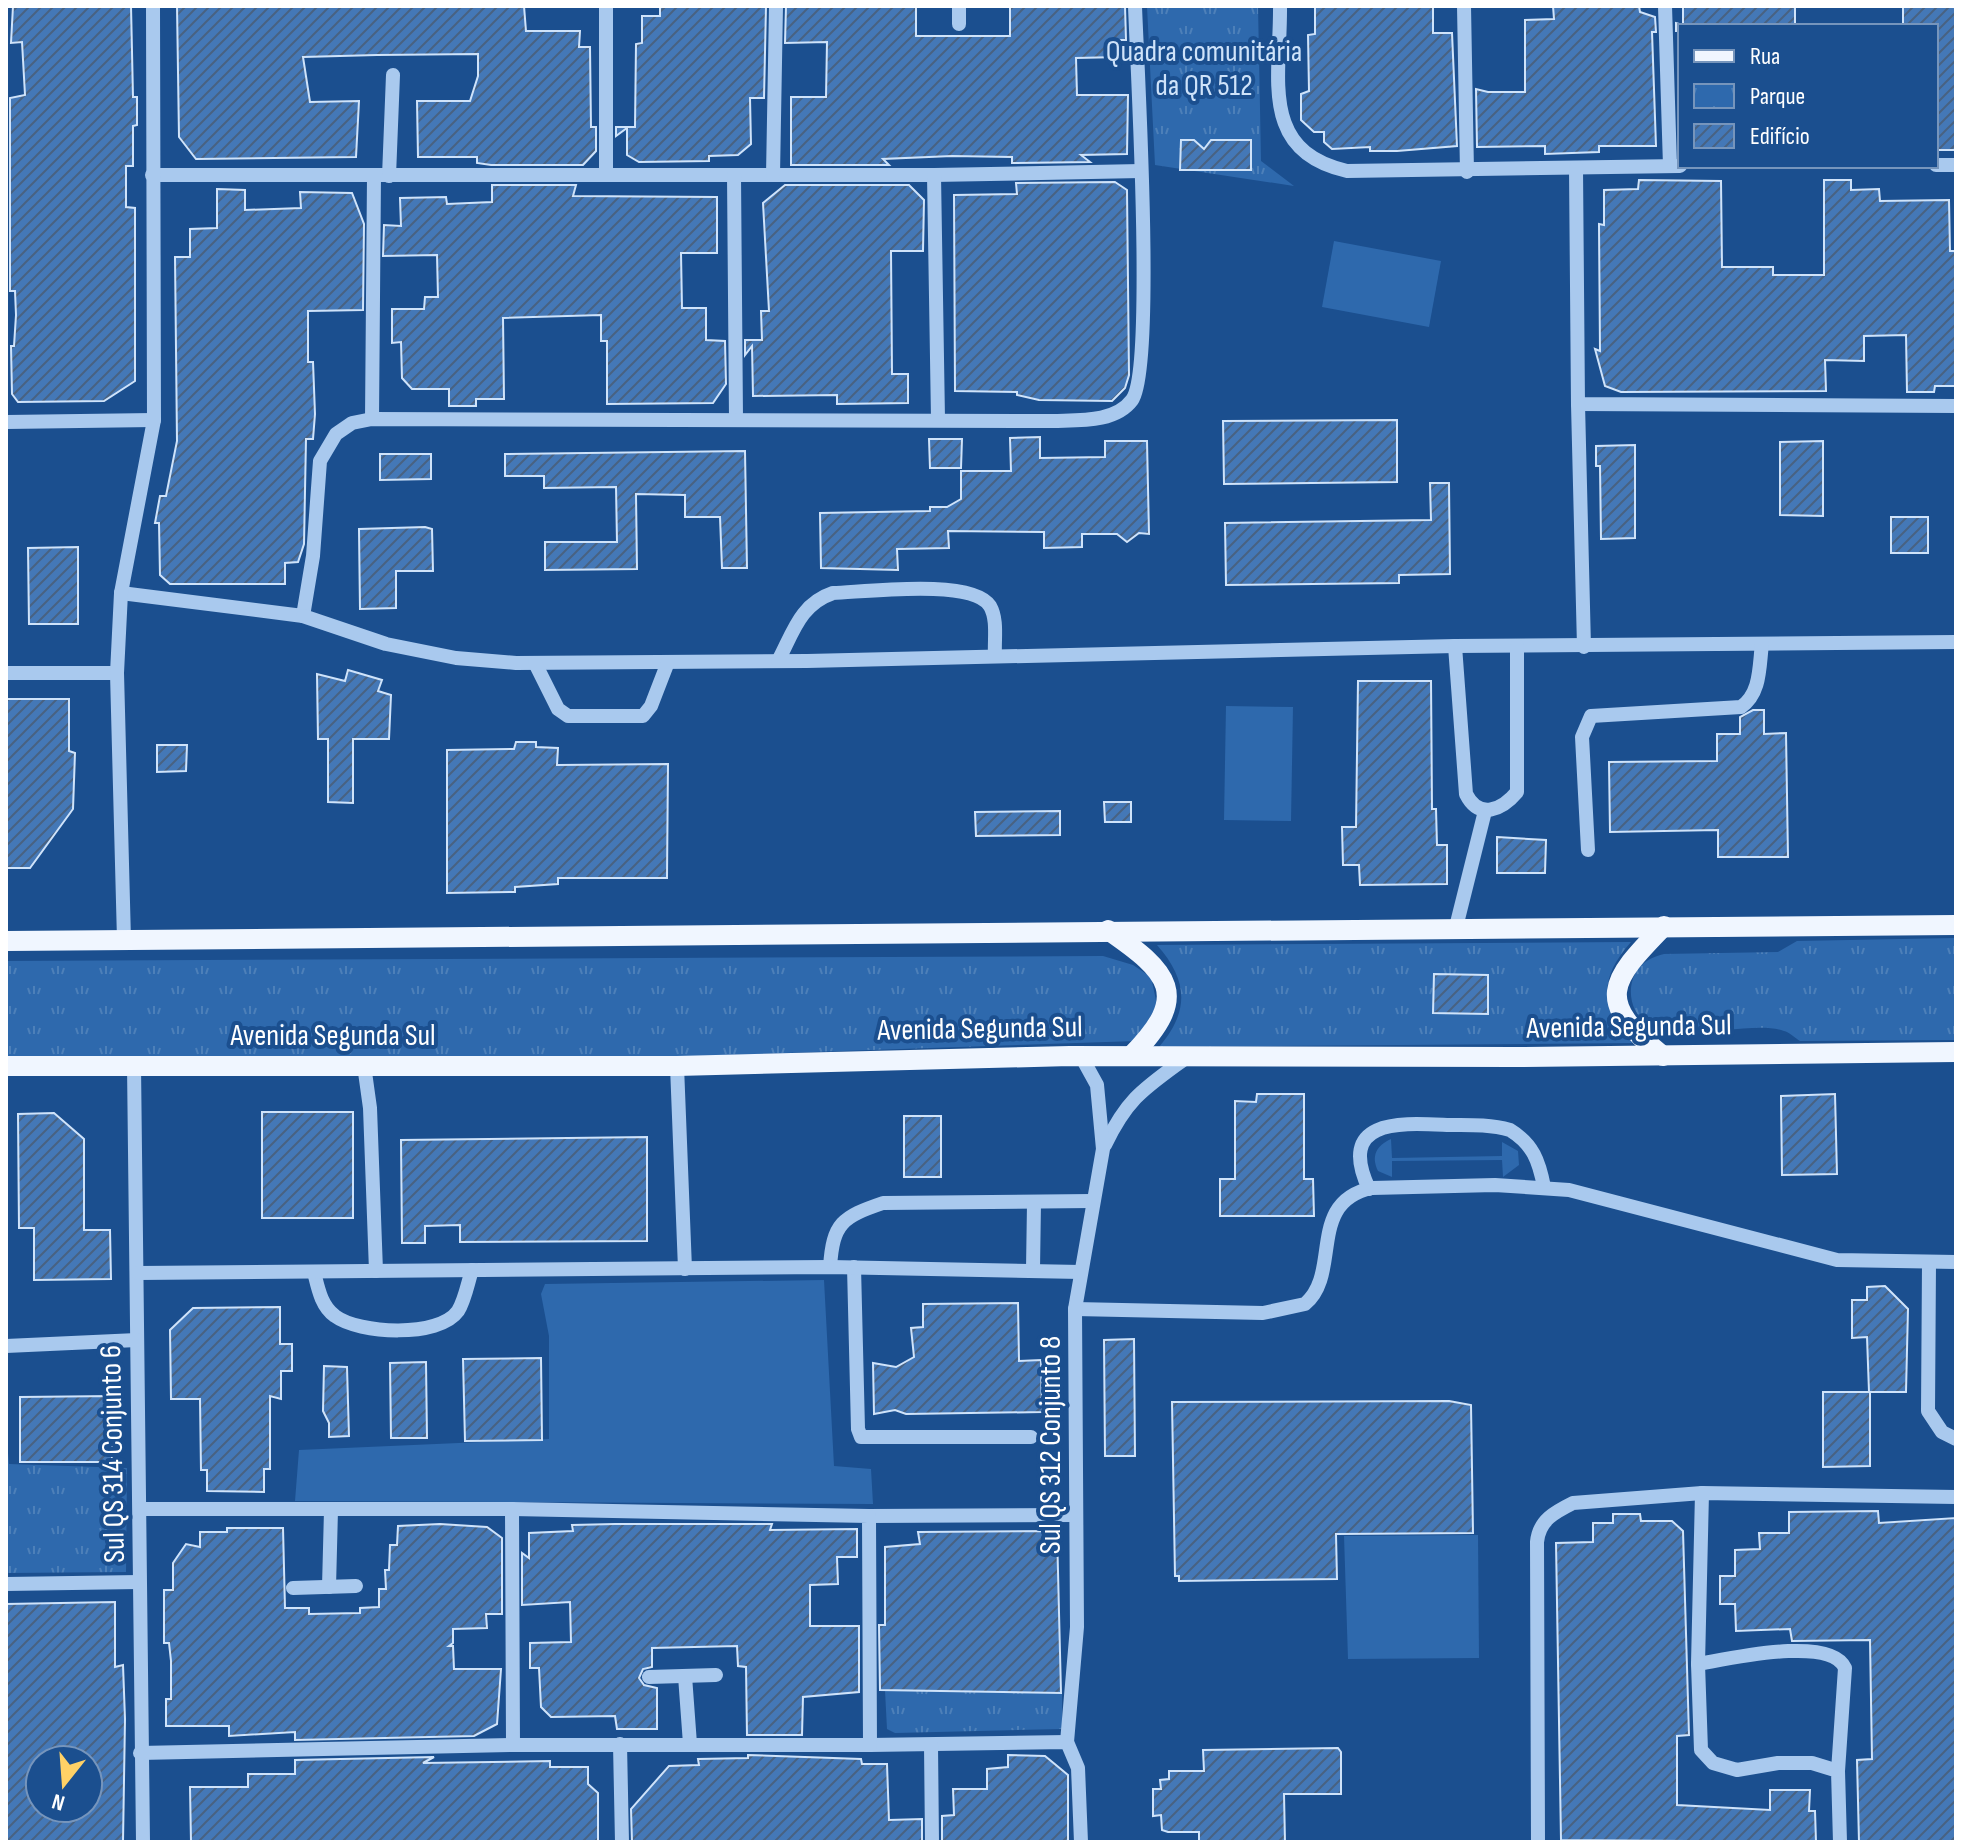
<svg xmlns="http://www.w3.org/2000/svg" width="1962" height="1848" viewBox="0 0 1962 1848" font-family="'Sofia Sans Condensed',sans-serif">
<defs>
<pattern id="park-tufts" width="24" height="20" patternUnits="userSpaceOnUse" patternTransform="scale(2)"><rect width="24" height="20" fill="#2e69ad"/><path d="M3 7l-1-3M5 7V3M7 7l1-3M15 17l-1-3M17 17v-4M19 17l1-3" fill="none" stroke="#4d80b9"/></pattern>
<pattern id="building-hatch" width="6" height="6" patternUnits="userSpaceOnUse" patternTransform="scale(2)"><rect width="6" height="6" fill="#4478b7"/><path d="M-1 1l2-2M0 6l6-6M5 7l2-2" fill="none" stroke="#486282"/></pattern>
</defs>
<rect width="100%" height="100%" fill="#1b4f8f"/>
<g fill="#2e69ad">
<polygon points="1334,241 1441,261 1429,327 1322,307"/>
<polygon points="1226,706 1293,707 1291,821 1224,820"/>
<path d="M 1391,1139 L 1392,1158 L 1502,1156 L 1502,1142 L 1518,1151 L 1519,1165 L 1503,1177 L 1502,1160 L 1392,1161 L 1392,1177 L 1378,1171 C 1371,1156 1376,1146 1391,1139 Z"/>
<polygon points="824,1280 834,1466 871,1469 873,1504 295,1501 299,1450 549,1439 549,1336 541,1294 545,1284"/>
<polygon points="1478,1535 1479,1658 1348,1659 1344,1536"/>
</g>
<g fill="url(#park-tufts)">
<polygon points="1147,6 1258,6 1261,161 1294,186 1155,165"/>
<path d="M 1956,938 L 1956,1040 L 1800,1041 C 1795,1038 1789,1032 1784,1031 C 1746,1017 1659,1055 1635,1010 C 1630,1000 1629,985 1635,974 C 1641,962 1652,957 1664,954 L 1778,952 L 1797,941 Z"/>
<path d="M 1631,942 C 1597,981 1602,1004 1632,1043 L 1159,1047 C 1190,1011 1188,980 1157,945 Z"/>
<polygon points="1103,956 1133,965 1151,977 1157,1005 1136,1041 667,1057 6,1059 6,961"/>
<polygon points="6,1431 9,1464 127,1468 126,1572 6,1573"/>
<polygon points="885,1690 1062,1693 1062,1729 895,1733 887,1729"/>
</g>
<g fill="url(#building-hatch)" stroke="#cfe3fa" stroke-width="2" fill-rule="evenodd">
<polygon points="13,6 131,6 133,97 137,97 137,125 133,126 133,166 126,166 126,207 135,208 135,381 104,401 18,402 12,394 11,346 14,346 16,315 15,291 10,291 10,98 25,95 22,42 11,43"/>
<polygon points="177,6 524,6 526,31 580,31 579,47 590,47 591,127 596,127 596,151 583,165 491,165 477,163 477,157 418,157 417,101 470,101 478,76 478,54 377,55 303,57 310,102 359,101 356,157 196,159 179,137"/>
<polygon points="660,6 766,6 764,98 750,98 751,144 738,155 709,156 709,161 639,162 627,155 627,128 616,136 616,127 635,127 636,44 642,43 642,16 660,16"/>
<polygon points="786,6 916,6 916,36 1010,36 1010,6 1125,6 1126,40 1120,40 1120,57 1076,58 1077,95 1128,95 1127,154 1081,155 1090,162 1012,163 1012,157 952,156 883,159 889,165 791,165 791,97 826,97 827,42 785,43"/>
<polygon points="1315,6 1433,6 1433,33 1452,33 1457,146 1397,151 1370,151 1370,147 1332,149 1324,142 1324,132 1314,132 1301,120 1301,94 1309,91 1308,35 1315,34"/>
<polygon points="1553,6 1639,6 1640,12 1655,17 1656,32 1652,32 1656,146 1599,146 1599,152 1545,154 1545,146 1477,147 1476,89 1488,92 1525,92 1525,20 1554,19"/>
<polygon points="1683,6 1795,6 1795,26 1680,26 1680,31 1676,31 1676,23 1683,25"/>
<polygon points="1903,6 1954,6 1956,11 1956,150 1936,150 1936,26 1903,26"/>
<polygon points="1181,140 1194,140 1204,149 1211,140 1251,140 1251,170 1180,170"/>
<polygon points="1639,180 1721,181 1722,267 1773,267 1773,275 1824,275 1824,180 1851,180 1851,190 1879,189 1880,201 1949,200 1950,251 1956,251 1956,386 1935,386 1934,392 1907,392 1906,335 1864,336 1864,361 1825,360 1826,391 1621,392 1605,386 1595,349 1600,351 1599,224 1604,225 1604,190 1638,189"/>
<polygon points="1115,182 1127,190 1129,375 1125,388 1112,401 1039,400 1017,395 1017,392 955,391 954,195 1017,194 1016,183"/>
<polygon points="492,185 576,185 573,196 717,197 717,253 681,253 682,308 706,308 706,340 725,341 726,384 713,403 607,404 607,341 601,341 601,315 503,318 504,399 476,399 476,406 449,406 449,389 412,389 402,378 401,342 392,343 392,309 424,309 425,297 438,297 437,255 383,256 384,225 401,226 400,198 446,197 447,204 492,202"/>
<polygon points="785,185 909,185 924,200 923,251 891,251 892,374 908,374 908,403 837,404 837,395 753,396 752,346 745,355 745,340 762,340 761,311 769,311 763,203"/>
<polygon points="217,189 245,190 245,210 301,208 300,192 352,193 364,224 363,310 308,311 308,362 313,362 315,414 313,439 306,439 304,544 298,562 285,563 285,584 170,584 160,575 159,523 155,523 160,496 166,496 177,441 175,257 190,257 190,229 217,228"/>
<polygon points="1397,420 1397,482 1224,484 1223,421"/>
<polygon points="1040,437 1040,458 1105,457 1105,441 1147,441 1149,534 1139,533 1127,542 1117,534 1082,534 1082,547 1044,548 1044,532 948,531 949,548 897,549 898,570 821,568 820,513 930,511 930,507 947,507 961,499 961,471 1011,471 1010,438"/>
<polygon points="929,439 962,439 961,468 930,468"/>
<polygon points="1823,441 1823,516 1780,515 1780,442"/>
<polygon points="1635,445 1635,538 1601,539 1600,466 1596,466 1596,446"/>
<polygon points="745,451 747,568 722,568 720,517 685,517 685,495 636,494 637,569 545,570 545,542 617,542 616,487 544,488 544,476 505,476 505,454"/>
<polygon points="380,454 431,454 431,479 380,480"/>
<polygon points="1430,483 1449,483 1450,574 1399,575 1399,583 1226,585 1225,523 1431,520"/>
<rect x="1891" y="517" width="37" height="36"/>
<polygon points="425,527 432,529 433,571 396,571 396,608 360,609 359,529"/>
<polygon points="78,547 78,624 29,624 28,548"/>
<polygon points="348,670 382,680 378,691 391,695 389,739 353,739 353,803 328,802 328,739 318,739 317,674 345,681"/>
<polygon points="1358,681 1431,681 1432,809 1436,809 1437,845 1447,845 1447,884 1360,885 1359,865 1343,865 1342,827 1356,827"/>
<polygon points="6,699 69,699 69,751 75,753 73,809 30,868 6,868"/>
<polygon points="1753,710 1764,710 1764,734 1786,733 1788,857 1718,857 1718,830 1610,832 1609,762 1717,761 1717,734 1740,734 1740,717"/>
<polygon points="516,742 536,742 536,747 558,748 557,765 668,764 667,878 558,878 558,884 515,887 515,892 447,893 447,750 514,749"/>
<polygon points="157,745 187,745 186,771 157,772"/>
<polygon points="1104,802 1131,802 1131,822 1105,822"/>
<polygon points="1060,811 1060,835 976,836 975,812"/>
<polygon points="1497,837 1546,840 1545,873 1497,873"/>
<polygon points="1434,974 1488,975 1488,1014 1433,1013"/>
<polygon points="1257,1094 1304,1094 1304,1179 1313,1179 1314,1216 1220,1216 1220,1179 1235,1179 1235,1101 1256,1102"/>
<polygon points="1835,1094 1837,1174 1782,1175 1781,1096"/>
<rect x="262" y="1112" width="91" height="106"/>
<polygon points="54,1113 84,1139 84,1230 110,1230 111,1279 34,1280 34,1228 19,1228 18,1114"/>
<rect x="904" y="1116" width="37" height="61"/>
<polygon points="647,1137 647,1241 460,1242 460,1225 425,1226 425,1243 402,1243 401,1140"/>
<polygon points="1885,1286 1908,1309 1906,1392 1870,1392 1870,1466 1823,1467 1823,1392 1869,1392 1867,1337 1852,1338 1852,1300 1867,1300 1867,1287"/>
<polygon points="1018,1303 1019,1361 1041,1360 1042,1412 906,1414 895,1410 874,1414 873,1363 896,1367 914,1357 911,1328 923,1327 923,1304"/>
<polygon points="280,1307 280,1344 292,1344 292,1371 281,1371 281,1399 270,1396 270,1469 264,1469 264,1492 207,1491 207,1470 201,1470 200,1399 171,1399 170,1330 193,1308"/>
<polygon points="1134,1339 1135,1456 1105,1456 1104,1340"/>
<polygon points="541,1358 542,1440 465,1441 463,1359"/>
<polygon points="426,1362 427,1438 391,1438 390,1363"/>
<polygon points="324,1366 347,1367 349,1436 329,1437 329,1423 323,1411"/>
<polygon points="112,1396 112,1462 20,1462 20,1397"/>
<polygon points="1449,1401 1471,1405 1473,1533 1336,1534 1337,1579 1179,1581 1179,1576 1175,1576 1172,1402"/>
<polygon points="1878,1511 1879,1523 1956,1518 1956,1842 1859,1842 1857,1760 1872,1759 1870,1640 1792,1641 1790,1629 1736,1631 1735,1604 1720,1604 1720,1576 1735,1576 1735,1550 1760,1549 1759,1533 1789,1533 1789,1512"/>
<polygon points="1613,1514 1640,1514 1641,1521 1672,1521 1683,1531 1689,1735 1677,1736 1677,1805 1770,1810 1770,1790 1810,1790 1809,1811 1815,1811 1816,1842 1561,1840 1556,1543 1593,1542 1593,1523 1613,1523"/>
<polygon points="440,1524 487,1527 502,1538 502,1614 486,1614 487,1628 453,1629 453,1643 449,1646 453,1646 454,1669 501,1669 497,1724 474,1736 295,1740 295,1732 229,1736 229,1726 166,1726 166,1699 171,1699 171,1661 169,1643 164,1643 164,1590 173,1590 173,1563 186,1544 200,1547 200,1532 227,1532 227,1528 283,1528 285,1608 309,1608 309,1614 360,1613 360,1608 379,1607 379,1589 386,1589 385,1570 389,1570 390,1545 397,1545 398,1526"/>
<polygon points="615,1524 772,1524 770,1530 857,1529 857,1557 837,1557 838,1584 810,1585 810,1626 859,1626 859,1692 803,1697 802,1735 747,1735 746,1667 738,1666 737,1646 652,1648 652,1667 643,1669 639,1678 644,1685 657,1688 657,1729 617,1729 615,1716 551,1717 541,1707 539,1668 530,1668 530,1643 571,1642 570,1602 522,1605 522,1553 529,1558 529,1533 573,1531 572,1525"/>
<polygon points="1057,1531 1061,1693 880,1690 879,1625 885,1625 885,1547 920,1544 918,1532"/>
<path d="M 115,1602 L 115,1667 L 123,1665 L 125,1719 L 123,1842 L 6,1842 L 6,1604 ZM 40,1760 L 88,1760 L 88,1808 L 40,1808 Z"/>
<polygon points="1338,1748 1341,1752 1341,1794 1284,1794 1285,1842 1199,1842 1199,1832 1168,1832 1162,1830 1161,1815 1153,1816 1153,1789 1161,1789 1160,1780 1169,1779 1169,1771 1204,1771 1203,1750"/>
<polygon points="748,1755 861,1759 862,1764 887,1764 889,1820 922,1819 922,1842 632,1842 631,1809 669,1766 699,1765 698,1759 748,1758"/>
<polygon points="1008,1755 1045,1756 1068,1775 1068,1842 942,1842 942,1816 954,1815 953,1789 987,1789 987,1769 1008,1767"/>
<polygon points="434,1757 423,1763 550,1761 550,1767 588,1767 588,1784 598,1793 598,1842 191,1842 190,1787 248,1787 248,1774 295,1774 295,1760"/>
</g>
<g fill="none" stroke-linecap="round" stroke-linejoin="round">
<g stroke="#a9c9ee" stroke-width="14">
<polyline points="606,6 606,174"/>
<polyline points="959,6 959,24"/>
<path d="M 1280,6 C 1281,76 1258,151 1347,171 L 1680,166"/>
<polyline points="1464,6 1467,172"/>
<polyline points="1665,6 1670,166"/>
<polyline points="1936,165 1956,165"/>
<polyline points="1576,168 1578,404 1956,406"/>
<polyline points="152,175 934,175 1141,171"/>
<polyline points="734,175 736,418"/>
<polyline points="773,175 776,6"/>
<polyline points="934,175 938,419"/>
<polyline points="389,176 393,75"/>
<polyline points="1578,404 1584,647"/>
<polyline points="372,419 374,176"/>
<polyline points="6,422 154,420"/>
<path d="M 121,593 L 303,616 L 313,556 L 320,461 L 336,434 L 352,423 L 372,419 L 1053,421 C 1078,420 1115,423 1132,400 C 1155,369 1137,63 1135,6"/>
<polyline points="303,616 386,644 456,658 516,663 807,661 1455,646 1956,642"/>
<path d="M 1455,646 L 1466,794 C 1479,820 1502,810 1517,792 L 1517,646"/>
<path d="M 778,661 C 793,633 800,604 833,593 C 864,592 973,578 990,606 C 998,620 994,640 995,655"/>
<polyline points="535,663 558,709 568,716 643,716 651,706 668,662"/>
<polyline points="6,673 117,673"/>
<path d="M 1588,850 L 1582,737 L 1591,716 L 1741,707 C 1761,693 1759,667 1762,644"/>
<polyline points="1456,927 1485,811"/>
<polyline points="124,940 117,673 121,593 154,420 153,6"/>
<polyline points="134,1065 143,1842"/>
<polyline points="364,1065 370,1108 376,1271"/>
<polyline points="677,1066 685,1269"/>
<path d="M 1105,1145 C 1128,1097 1145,1088 1187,1057"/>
<path d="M 1369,1189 C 1336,1118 1401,1123 1447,1125 C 1468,1125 1490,1124 1510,1130 C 1533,1144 1539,1161 1544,1187"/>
<polyline points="1929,1263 1928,1411 1942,1432 1956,1439"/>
<path d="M 830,1267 C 833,1223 842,1217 883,1203 L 1092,1201"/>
<polyline points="854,1267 858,1429 861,1437 1031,1437"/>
<polyline points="1033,1269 1034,1203"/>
<path d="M 314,1272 C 318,1288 321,1306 335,1316 C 359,1334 439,1338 458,1311 C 465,1300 468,1282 472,1270"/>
<polyline points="138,1273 830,1267 1081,1272"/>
<path d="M 1075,1309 L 1263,1313 L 1305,1304 C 1342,1273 1306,1202 1372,1188 L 1495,1185 L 1569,1190 L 1837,1260 L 1956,1262"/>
<polyline points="6,1346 137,1340"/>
<polyline points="1702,1493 1698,1664 1701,1750 1713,1763 1737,1770 1778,1763 1812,1763 1838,1771 1840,1842"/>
<polyline points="512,1509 513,1745"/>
<polyline points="869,1516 1075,1515"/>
<polyline points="6,1584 139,1582"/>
<polyline points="329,1587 331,1510"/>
<polyline points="293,1588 356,1586"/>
<path d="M 1698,1664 C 1728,1659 1831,1635 1845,1668 L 1838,1771"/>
<polyline points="685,1676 690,1744"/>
<polyline points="649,1677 716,1675"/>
<polyline points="1067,1742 1077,1627 1075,1309 1103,1149 1097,1085 1081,1056"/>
<polyline points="620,1744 622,1842"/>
<polyline points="870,1745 1067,1742 1078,1768 1081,1842"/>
<polyline points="931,1745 932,1842"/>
<polyline points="140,1753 513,1745 870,1745 869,1516 512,1509 140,1509"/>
<path d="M 1538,1842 L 1537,1542 C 1539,1520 1555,1512 1573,1503 L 1702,1493 L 1956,1497"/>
</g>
<g stroke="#f0f6ff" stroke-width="20">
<path d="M 1108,930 C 1169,972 1192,995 1131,1056"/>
<polyline points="6,941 1956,925"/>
<path d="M 1663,1056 C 1594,1001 1609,982 1664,926"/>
<polyline points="6,1066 677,1066 1070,1056 1516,1057 1956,1052"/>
</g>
</g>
<g text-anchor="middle" stroke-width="8" stroke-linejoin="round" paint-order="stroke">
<g font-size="30" fill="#cfe3fa" stroke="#1b4f8f">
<text x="1204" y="61">Quadra comunitária<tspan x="1204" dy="34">da QR 512</tspan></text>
</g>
<g font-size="30" fill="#fff" stroke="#1b4f8f">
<text transform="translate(1629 1026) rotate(-1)" y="10">Avenida Segunda Sul</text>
<text transform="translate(980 1028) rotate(-1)" y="10">Avenida Segunda Sul</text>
<text x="333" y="1045">Avenida Segunda Sul</text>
<text transform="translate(1050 1445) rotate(-90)" y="10">Sul QS 312 Conjunto 8</text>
<text transform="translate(112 1454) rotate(-91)" y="10">Sul QS 314 Conjunto 6</text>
</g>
</g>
<rect width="1962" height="1848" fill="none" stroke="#ffffff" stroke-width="16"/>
<rect x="1678" y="24" width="260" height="144" fill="#1b4f8f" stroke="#7695bc" stroke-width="2"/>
<rect x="1694" y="50" width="40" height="12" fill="#f0f6ff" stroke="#7695bc" stroke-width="2"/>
<text x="1750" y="64" font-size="24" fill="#ffffff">Rua</text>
<rect x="1694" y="84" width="40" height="24" fill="url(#park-tufts)" stroke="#7695bc" stroke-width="2"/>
<text x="1750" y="104" font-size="24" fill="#ffffff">Parque</text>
<rect x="1694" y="124" width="40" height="24" fill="url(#building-hatch)" stroke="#7695bc" stroke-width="2"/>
<text x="1750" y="144" font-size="24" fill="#ffffff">Edifício</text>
<g transform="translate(64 1784) rotate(197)"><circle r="38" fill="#1b4f8f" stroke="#7695bc" stroke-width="2"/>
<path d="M0-6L14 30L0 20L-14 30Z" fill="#ffd166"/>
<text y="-12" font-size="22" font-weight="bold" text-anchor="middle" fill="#ffffff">N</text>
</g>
</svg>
